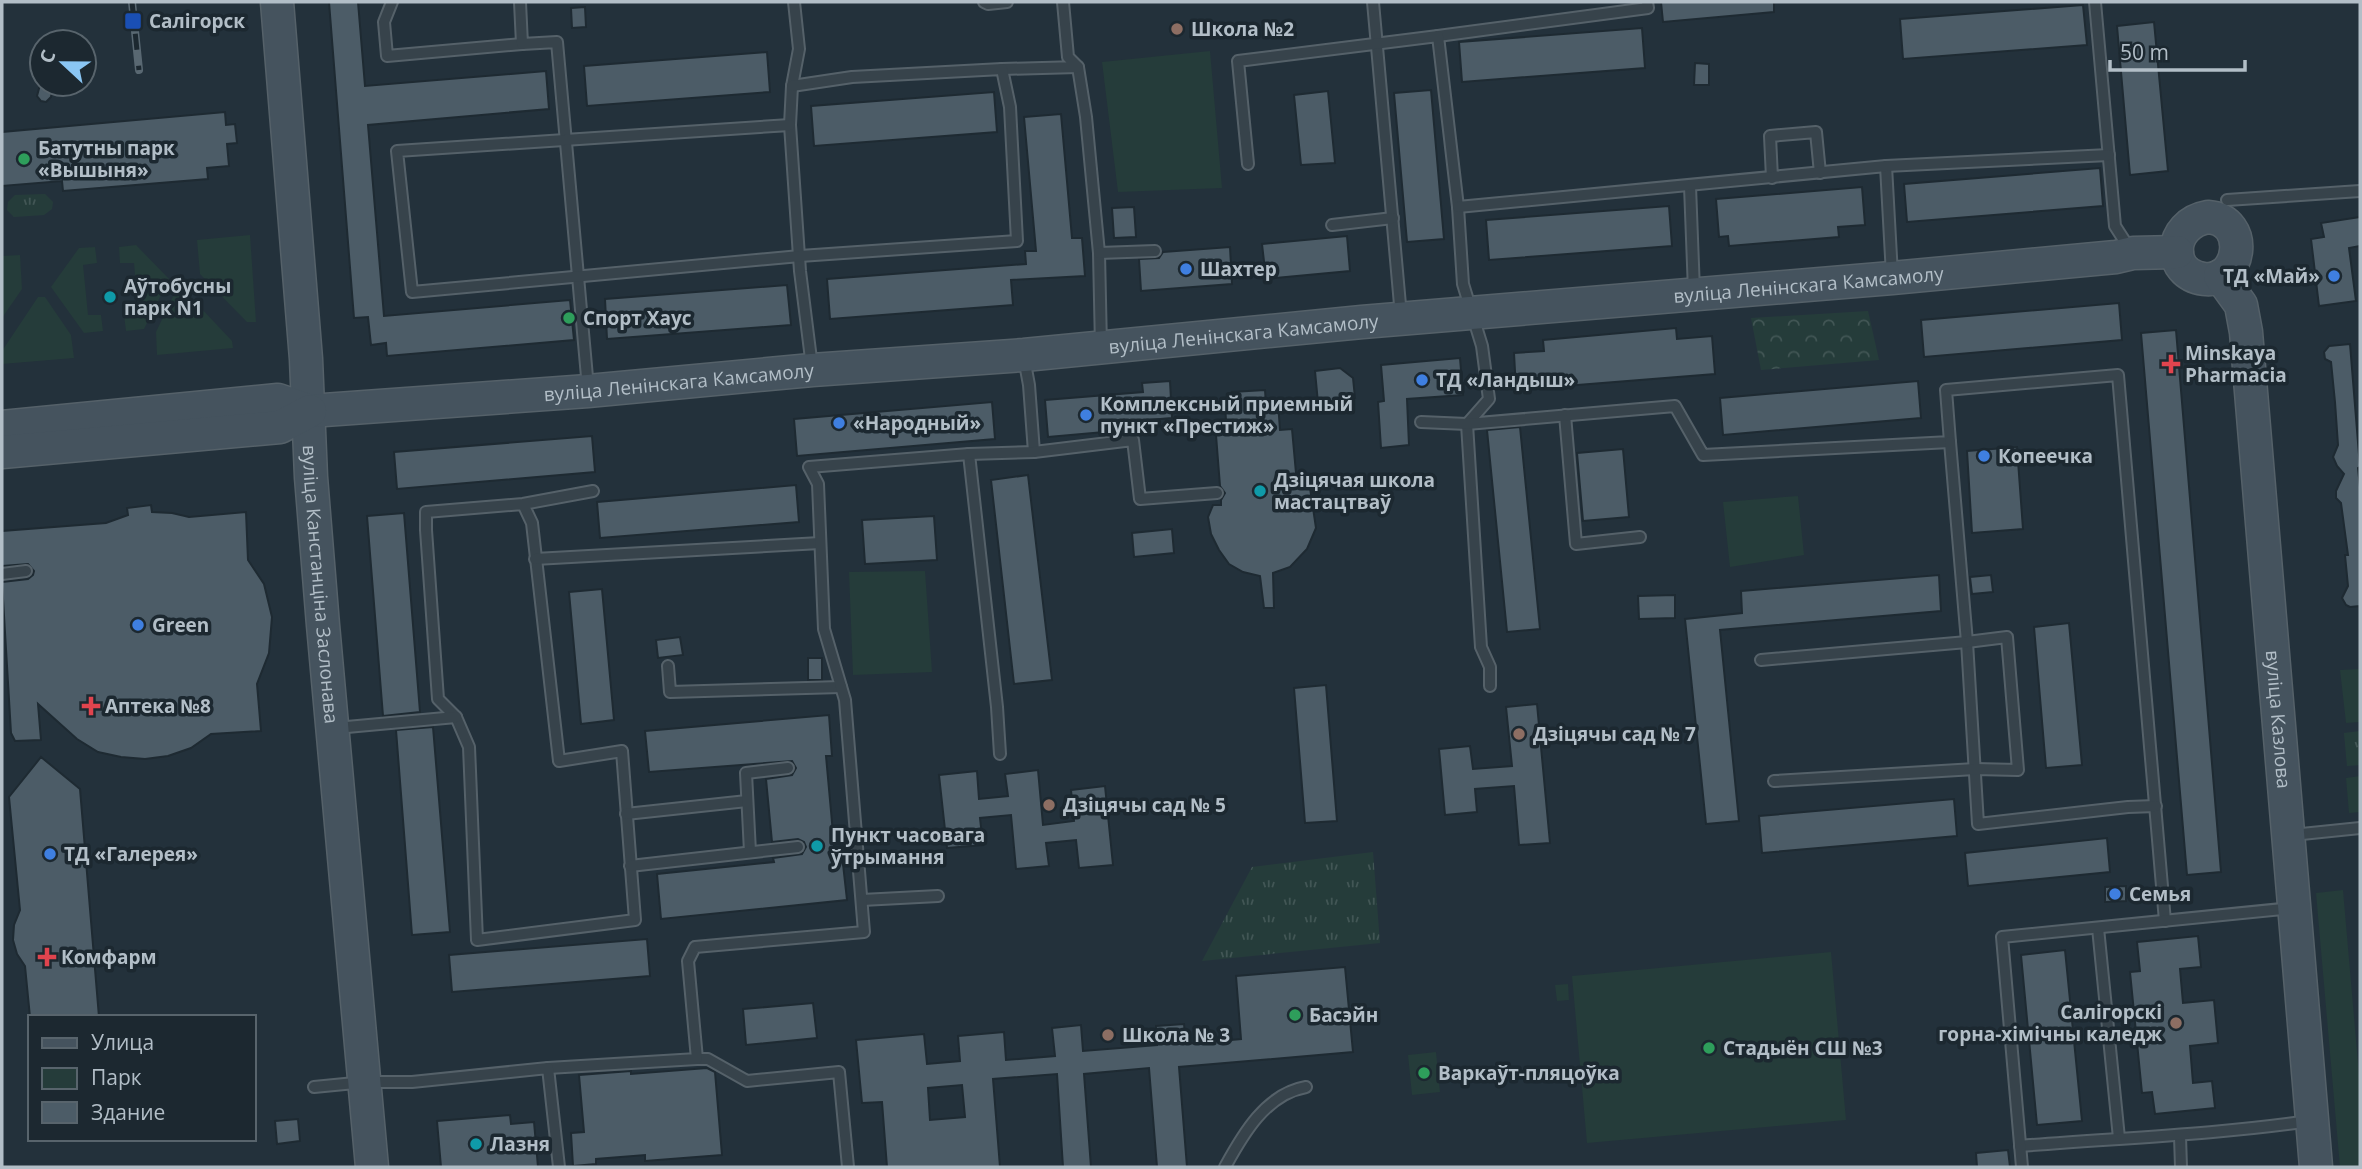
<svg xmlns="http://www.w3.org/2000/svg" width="2362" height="1169" viewBox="0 0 2362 1169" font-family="'Open Sans',sans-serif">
<defs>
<pattern id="grass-tufts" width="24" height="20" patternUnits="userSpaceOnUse" patternTransform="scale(1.75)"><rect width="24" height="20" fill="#253c3a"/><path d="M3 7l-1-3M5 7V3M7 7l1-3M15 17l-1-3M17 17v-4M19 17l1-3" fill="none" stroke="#425655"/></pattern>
<pattern id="forest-crowns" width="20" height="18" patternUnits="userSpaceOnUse" patternTransform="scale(1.75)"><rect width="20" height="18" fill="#253c3a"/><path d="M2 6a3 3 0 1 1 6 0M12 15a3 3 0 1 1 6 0" fill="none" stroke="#425655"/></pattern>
</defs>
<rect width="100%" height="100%" fill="#23313b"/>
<g fill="url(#grass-tufts)">
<polygon points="45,194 53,202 52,209 44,215 14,217 7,210 8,202 15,195"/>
<polygon points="2360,731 2360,765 2347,766 2344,733"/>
<polygon points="1373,852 1380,943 1202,961 1252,867"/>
</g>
<polygon fill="url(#forest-crowns)" points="1868,311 1879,360 1761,370 1751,318"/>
<g fill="#253c3a">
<polygon points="1210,51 1222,188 1118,192 1102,62"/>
<polygon points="250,235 256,322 247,322 200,274 197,240"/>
<polygon points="136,245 169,279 144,329 126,331 124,315 138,313 134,263 120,263 119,247"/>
<polygon points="95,247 97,263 83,265 88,315 101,315 103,331 84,333 51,287 79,248"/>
<polygon points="20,255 22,289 2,318 2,256"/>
<polygon points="183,289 232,341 233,348 157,355 156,332 176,290"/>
<polygon points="38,297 45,297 71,335 74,358 2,364 2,351"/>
<polygon points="1798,496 1804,555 1730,567 1723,502"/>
<polygon points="925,571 932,672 853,675 849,572"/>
<polygon points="2360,669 2360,722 2346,723 2340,670"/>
<polygon points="2360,776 2360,812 2349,813 2346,778"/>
<polygon points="2343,890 2360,1086 2360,1167 2340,1167 2316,893"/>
<polygon points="1831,952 1846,1120 1587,1143 1572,976"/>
<polygon points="1568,984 1569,1000 1557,1001 1555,985"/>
<polygon points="1436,1052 1440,1092 1412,1095 1408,1055"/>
</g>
<g fill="#4c5c67" stroke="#1e2a32" stroke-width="2" fill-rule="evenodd">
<polygon points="329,2 358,2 365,86 546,71 549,109 368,125 384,316 570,300 574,340 387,356 386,343 371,345 368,317 354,318"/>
<polygon points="1661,2 1774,2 1774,12 1663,22"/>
<polygon points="2083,5 2087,45 1903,59 1900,19"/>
<polygon points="585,7 586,27 572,28 571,8"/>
<polygon points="2154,22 2168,171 2130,175 2117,26"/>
<polygon points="1642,28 1645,68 1462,82 1459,42"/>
<polygon points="767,52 770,92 587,106 584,66"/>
<polygon points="1695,63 1709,64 1709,85 1694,85"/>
<polygon points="41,81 52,91 51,97 46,102 41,101 37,96"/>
<polygon points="1431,90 1444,239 1407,242 1394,93"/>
<polygon points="1328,91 1335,163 1301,165 1294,95"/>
<polygon points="994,92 997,132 814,146 811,106"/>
<polygon points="225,112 226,125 235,124 237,143 227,144 229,166 207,168 208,179 63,191 62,181 2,186 2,132"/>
<polygon points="1061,114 1072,238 1082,238 1085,276 1011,280 1013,305 830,319 827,279 1026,264 1025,251 1036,251 1024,117"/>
<polygon points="2100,168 2103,206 1907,222 1904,184"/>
<polygon points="1862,187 1865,225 1838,227 1839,237 1729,246 1728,236 1719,237 1716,199"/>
<polygon points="1669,206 1672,246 1489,260 1486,220"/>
<polygon points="1134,207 1136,237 1114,238 1112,208"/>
<polygon points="2360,217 2360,246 2349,248 2356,301 2319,306 2311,239 2324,237 2321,223"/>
<polygon points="1347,236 1350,271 1266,279 1262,244"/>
<polygon points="1230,247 1232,284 1141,291 1139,259 1159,258 1163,252"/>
<polygon points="787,285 791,325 607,339 605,299"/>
<polygon points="2119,303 2122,340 1924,357 1921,320"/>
<polygon points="1676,328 1677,339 1712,336 1715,374 1516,390 1514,353 1544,351 1543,340"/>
<polygon points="2176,330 2221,872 2187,875 2141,333"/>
<polygon points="2350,344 2360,467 2358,468 2360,487 2360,606 2350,607 2346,605 2342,598 2348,586 2345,555 2348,555 2341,503 2336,498 2336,491 2344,474 2337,466 2333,457 2338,445 2335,402 2331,362 2325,359 2324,352 2329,346"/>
<polygon points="1460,358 1463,395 1407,399 1409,445 1381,448 1378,402 1384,401 1381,365"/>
<polygon points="1340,368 1353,378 1355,398 1318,403 1315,371"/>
<polygon points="1170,381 1172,418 1126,422 1127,430 1048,437 1045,400 1143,392 1142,383"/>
<polygon points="1918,381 1921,418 1723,435 1720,398"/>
<polygon points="1265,390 1266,404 1278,402 1280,430 1292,429 1297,484 1309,481 1316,528 1307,549 1290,567 1273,573 1274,608 1264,608 1260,576 1243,572 1229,564 1219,550 1211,534 1208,517 1213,505 1221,505 1221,500 1225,493 1220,486 1216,435 1227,434 1225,406 1234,405 1232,392"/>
<polygon points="992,402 995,439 797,456 794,419"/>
<polygon points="1520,427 1540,629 1507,632 1487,430"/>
<polygon points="592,436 595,472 397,489 394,452"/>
<polygon points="2017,447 2023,529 1972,533 1967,451"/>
<polygon points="1623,449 1629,517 1583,521 1577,453"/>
<polygon points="1028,475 1052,680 1014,684 991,480"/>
<polygon points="796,485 799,522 600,538 597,502"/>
<polygon points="151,505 152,512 172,513 189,517 246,512 248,560 264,584 272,617 269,653 257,684 261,731 211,734 191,748 168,756 145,759 121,757 98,752 77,739 38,704 41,740 15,741 11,733 2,582 28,579 33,575 34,571 28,564 2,566 2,531 106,523 128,515 127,508"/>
<polygon points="404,513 420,712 383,716 367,516"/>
<polygon points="934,516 937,560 865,564 862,520"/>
<polygon points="1172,529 1174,553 1134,557 1132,533"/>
<polygon points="1939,575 1941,611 1720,630 1739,821 1706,824 1685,619 1742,613 1741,591"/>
<polygon points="1991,575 1993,592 1972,594 1970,577"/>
<polygon points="602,589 614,720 581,724 569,592"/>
<polygon points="1675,595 1675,618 1639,619 1638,596"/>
<polygon points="2069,623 2082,765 2046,768 2034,627"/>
<polygon points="680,637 683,655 658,658 656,640"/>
<rect x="808" y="658" width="14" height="22"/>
<polygon points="1326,685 1337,821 1305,823 1294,688"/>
<polygon points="1537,704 1550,843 1519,845 1514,786 1475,789 1477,812 1445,815 1439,749 1470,746 1473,769 1512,766 1506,707"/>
<polygon points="829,715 832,756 826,756 831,811 835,856 842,855 847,900 661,919 657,874 774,862 773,858 802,854 806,847 804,842 798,839 772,842 766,779 792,775 796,768 792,761 649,772 645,731"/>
<polygon points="433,727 450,932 412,935 396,730"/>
<polygon points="41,757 80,789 99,1017 30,1017 25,966 17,954 13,940 14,925 20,910 9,797"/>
<polygon points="1038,770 1043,825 1074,821 1071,790 1105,786 1113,865 1079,868 1076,840 1046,843 1049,866 1016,869 1011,815 980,818 983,845 947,848 939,775 977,771 979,799 1008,796 1005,774"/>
<polygon points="1954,799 1957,836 1762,853 1759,816"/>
<polygon points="2107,838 2110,872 1968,886 1965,853"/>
<polygon points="2126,886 2126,901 2105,902 2105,887"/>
<polygon points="2198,936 2201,967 2180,969 2183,1003 2214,1000 2218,1043 2190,1046 2193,1083 2212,1081 2215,1108 2155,1114 2152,1092 2142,1093 2130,972 2140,971 2137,942"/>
<polygon points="647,939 650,976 452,992 449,955"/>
<polygon points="2065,950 2082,1121 2037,1125 2021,955"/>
<path d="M 1345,967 L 1353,1052 L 1179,1067 L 1187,1167 L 1157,1167 L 1149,1068 L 1084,1074 L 1091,1167 L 1063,1167 L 1057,1074 L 993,1079 L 1000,1167 L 887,1167 L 882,1102 L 862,1103 L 856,1040 L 924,1034 L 927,1064 L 960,1061 L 958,1036 L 1004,1032 L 1006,1060 L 1055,1056 L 1052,1028 L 1081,1025 L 1083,1051 L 1157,1045 L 1156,1026 L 1184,1024 L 1186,1044 L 1241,1039 L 1236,976 ZM 962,1085 L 965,1117 L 930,1120 L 928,1088 Z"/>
<polygon points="813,1003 817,1038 746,1045 743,1009"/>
<polygon points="707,1068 715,1072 722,1155 645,1161 645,1155 596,1159 596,1164 573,1166 571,1133 584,1132 579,1075 631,1071 631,1074"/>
<polygon points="510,1115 511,1124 534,1122 538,1167 441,1167 437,1121"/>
<polygon points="298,1119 300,1141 277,1144 275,1121"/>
<polygon points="2008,1150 2010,1167 1977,1167 1976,1153"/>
</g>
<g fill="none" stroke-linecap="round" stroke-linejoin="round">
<g stroke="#556169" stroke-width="14">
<g id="service">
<polyline points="392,2 384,22 387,56 522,44"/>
<polyline points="520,2 522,44 557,42 588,388"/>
<polyline points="794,2 799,49 792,86 790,125 800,271 812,367"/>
<polyline points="984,2 988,4 1007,2"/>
<polyline points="1373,2 1401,316"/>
<polyline points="2095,2 2115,226 2131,251"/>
<polyline points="1438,36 1648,8 1647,2"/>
<polyline points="1078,67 1086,117 1099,253 1101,346"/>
<polyline points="1002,69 1078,67 1068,57 1063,2"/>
<polyline points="790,125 397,151 412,292 800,256 1017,241 1010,107 1002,69 852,77 792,86"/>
<polyline points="1248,164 1238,61 1438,36 1458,207 1463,284 1482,346 1489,399 1467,424 1481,647 1490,667 1490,686"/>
<polyline points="1886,166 1892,275"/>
<polyline points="1772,178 1770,136 1816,132 1820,173"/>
<polyline points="1690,186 1694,291"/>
<polyline points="2227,200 2360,191"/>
<polyline points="1458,207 1886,166 2109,155"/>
<polyline points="1332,225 1393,218"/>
<polyline points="1099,253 1155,251"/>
<polyline points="1024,358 1029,385 1034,452"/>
<polyline points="1565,415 1576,544 1640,537"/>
<polyline points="1421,422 1467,424 1675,406 1703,455 1950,442 1946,390 2118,375 2165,921"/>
<polyline points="1950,442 1967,642 1978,824 2128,807 2156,806"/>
<polyline points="969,454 997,707 1000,754"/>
<polyline points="523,504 532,523 559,761 622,751 635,920 477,940 469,747 456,717 438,699 426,530 426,512 523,504 593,491"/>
<polyline points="535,559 820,543"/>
<polyline points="2,574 26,571"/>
<polyline points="1761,660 1967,642 2007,637 2018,770 1975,769 1774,781"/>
<polyline points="668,666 670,692 841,687"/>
<polyline points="336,728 456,717"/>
<polyline points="626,814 747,801"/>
<polyline points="2292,835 2360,828"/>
<polyline points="750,852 746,773 788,768"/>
<polyline points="630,866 798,847"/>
<polyline points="862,900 938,896"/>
<polyline points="2098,928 2119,1138"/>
<polyline points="697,1059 708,1059 747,1081 839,1072 848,1167"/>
<polyline points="548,1068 697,1059 688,961 695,947 864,932 845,700 824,629 818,484 809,467 969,454 1034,452 1133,440 1140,499 1217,493"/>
<polyline points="314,1087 365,1082 412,1082 548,1068 559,1167"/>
<polyline points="2180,1136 2181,1167"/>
<path d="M 2020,1146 C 2116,1138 2213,1135 2309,1121"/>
<path d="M 1225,1167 C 1243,1134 1266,1094 1306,1087"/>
<polyline points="2022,1167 2002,937 2292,908"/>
</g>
</g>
<g stroke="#556169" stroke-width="35">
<g id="secondary">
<path id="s1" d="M 277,2 L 306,359 L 311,477 L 323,625 L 372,1167"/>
<path d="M 2208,217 C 2251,220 2241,284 2204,279 C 2166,274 2168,224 2208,217 Z"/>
<path id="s2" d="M 2220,276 L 2241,305 L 2246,332 L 2316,1167"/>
<path id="s3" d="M 2,427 L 278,400 L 310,411 L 588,391 L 812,370 L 1024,355 L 1362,322 L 1892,278 L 2116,257 L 2133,253 L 2177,252"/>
<polyline points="2,452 280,427 310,411"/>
</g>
</g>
<use href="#service" stroke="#37434b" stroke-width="10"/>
<use href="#secondary" stroke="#45535e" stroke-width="32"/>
<g stroke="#596872" stroke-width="8">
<polyline id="rail" points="132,2 139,70"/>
</g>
<use href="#rail" stroke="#1c2830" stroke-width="5" stroke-dasharray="16" stroke-linecap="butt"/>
</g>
<rect fill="#1a4fb4" stroke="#1c2830" stroke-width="2.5" x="124" y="12" width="18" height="18" rx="3.5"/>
<g fill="#8d6e63" stroke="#1c2830" stroke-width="2.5">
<circle cx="1177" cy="29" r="7"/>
<circle cx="1519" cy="734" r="7"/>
<circle cx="1049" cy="805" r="7"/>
<circle cx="2176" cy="1023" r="7"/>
<circle cx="1108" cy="1035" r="7"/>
</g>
<g fill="#2e9e5b" stroke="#1c2830" stroke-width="2.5">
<circle cx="24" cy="159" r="7"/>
<circle cx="569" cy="318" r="7"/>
<circle cx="1295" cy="1015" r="7"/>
<circle cx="1709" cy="1048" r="7"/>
<circle cx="1424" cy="1073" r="7"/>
</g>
<g fill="#3f7fe0" stroke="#1c2830" stroke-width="2.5">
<circle cx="1186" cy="269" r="7"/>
<circle cx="2334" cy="276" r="7"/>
<circle cx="1422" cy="380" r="7"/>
<circle cx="1086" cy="415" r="7"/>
<circle cx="839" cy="423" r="7"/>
<circle cx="1984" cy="456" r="7"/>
<circle cx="138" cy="625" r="7"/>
<circle cx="50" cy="854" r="7"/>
<circle cx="2115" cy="894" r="7"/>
</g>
<g fill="#0f9aa8" stroke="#1c2830" stroke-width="2.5">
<circle cx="110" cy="297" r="7"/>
<circle cx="1260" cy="491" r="7"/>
<circle cx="817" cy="846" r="7"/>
<circle cx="476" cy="1144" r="7"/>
</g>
<g fill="#e0444e" stroke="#1c2830" stroke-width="2.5">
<path d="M2167.5 353.5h7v7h7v7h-7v7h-7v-7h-7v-7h7z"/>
<path d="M87.5 695.5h7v7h7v7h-7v7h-7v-7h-7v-7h7z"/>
<path d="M43.5 946.5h7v7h7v7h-7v7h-7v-7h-7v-7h7z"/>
</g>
<g text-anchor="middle" stroke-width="7" stroke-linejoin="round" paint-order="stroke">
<g font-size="19" font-weight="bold" fill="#b2bec7" stroke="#1c2830" text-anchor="start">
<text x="149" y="28">Салігорск</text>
<text x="1191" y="36">Школа №2</text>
<text x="38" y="155">Батутны парк<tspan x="38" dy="22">«Вышыня»</tspan></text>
<text x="1200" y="276">Шахтер</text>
<text x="2320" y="283" text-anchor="end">ТД «Май»</text>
<text x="124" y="293">Аўтобусны<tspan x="124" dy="22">парк N1</tspan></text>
<text x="583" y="325">Спорт Хаус</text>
<text x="2185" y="360">Minskaya<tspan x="2185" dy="22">Pharmacia</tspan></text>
<text x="1436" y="387">ТД «Ландыш»</text>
<text x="1100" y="411">Комплексный приемный<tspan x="1100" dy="22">пункт «Престиж»</tspan></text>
<text x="853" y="430">«Народный»</text>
<text x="1998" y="463">Копеечка</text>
<text x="1274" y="487">Дзіцячая школа<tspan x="1274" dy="22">мастацтваў</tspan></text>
<text x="152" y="632">Green</text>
<text x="105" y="713">Аптека №8</text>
<text x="1533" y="741">Дзіцячы сад № 7</text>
<text x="1063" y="812">Дзіцячы сад № 5</text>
<text x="831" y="842">Пункт часовага<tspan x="831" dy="22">ўтрымання</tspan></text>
<text x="64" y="861">ТД «Галерея»</text>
<text x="2129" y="901">Семья</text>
<text x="61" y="964">Комфарм</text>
<text x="2162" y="1019" text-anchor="end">Салігорскі<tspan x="2162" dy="22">горна-хімічны каледж</tspan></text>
<text x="1309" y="1022">Басэйн</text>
<text x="1122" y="1042">Школа № 3</text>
<text x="1723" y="1055">Стадыён СШ №3</text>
<text x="1438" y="1080">Варкаўт-пляцоўка</text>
<text x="490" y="1151">Лазня</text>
</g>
<g font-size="19" fill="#b2bec7" stroke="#1c2830">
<text dy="7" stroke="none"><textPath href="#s3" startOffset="1815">вуліца Ленінскага Камсамолу</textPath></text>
<text dy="7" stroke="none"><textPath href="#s3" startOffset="1248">вуліца Ленінскага Камсамолу</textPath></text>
<text dy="7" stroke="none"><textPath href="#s3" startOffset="681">вуліца Ленінскага Камсамолу</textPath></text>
<text dy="7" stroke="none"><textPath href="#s1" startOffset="584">вуліца Канстанціна Заслонава</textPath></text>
<text dy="7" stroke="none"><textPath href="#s2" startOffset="452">вуліца Казлова</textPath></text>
</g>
</g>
<rect width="2362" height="1169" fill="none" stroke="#b2bec7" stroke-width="7"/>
<rect x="28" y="1015" width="228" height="126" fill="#1c2830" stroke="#58646c" stroke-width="2"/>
<rect x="42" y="1038" width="35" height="10" fill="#45535e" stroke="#58646c" stroke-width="2"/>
<text x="91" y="1050" font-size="21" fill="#b2bec7">Улица</text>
<rect x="42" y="1068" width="35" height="21" fill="#253c3a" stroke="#58646c" stroke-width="2"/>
<text x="91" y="1085" font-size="21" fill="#b2bec7">Парк</text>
<rect x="42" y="1102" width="35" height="21" fill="#4c5c67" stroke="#58646c" stroke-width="2"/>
<text x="91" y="1120" font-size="21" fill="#b2bec7">Здание</text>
<g transform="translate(63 63) rotate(292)"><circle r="33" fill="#1c2830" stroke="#58646c" stroke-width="2"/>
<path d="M0-5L12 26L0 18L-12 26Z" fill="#8ac6f4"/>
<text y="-10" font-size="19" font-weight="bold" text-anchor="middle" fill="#b2bec7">С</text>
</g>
<path d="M2110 60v10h135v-10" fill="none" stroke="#b2bec7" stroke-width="3.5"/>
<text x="2120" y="60" font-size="21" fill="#b2bec7" stroke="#1c2830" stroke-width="5" paint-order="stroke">50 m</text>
</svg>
